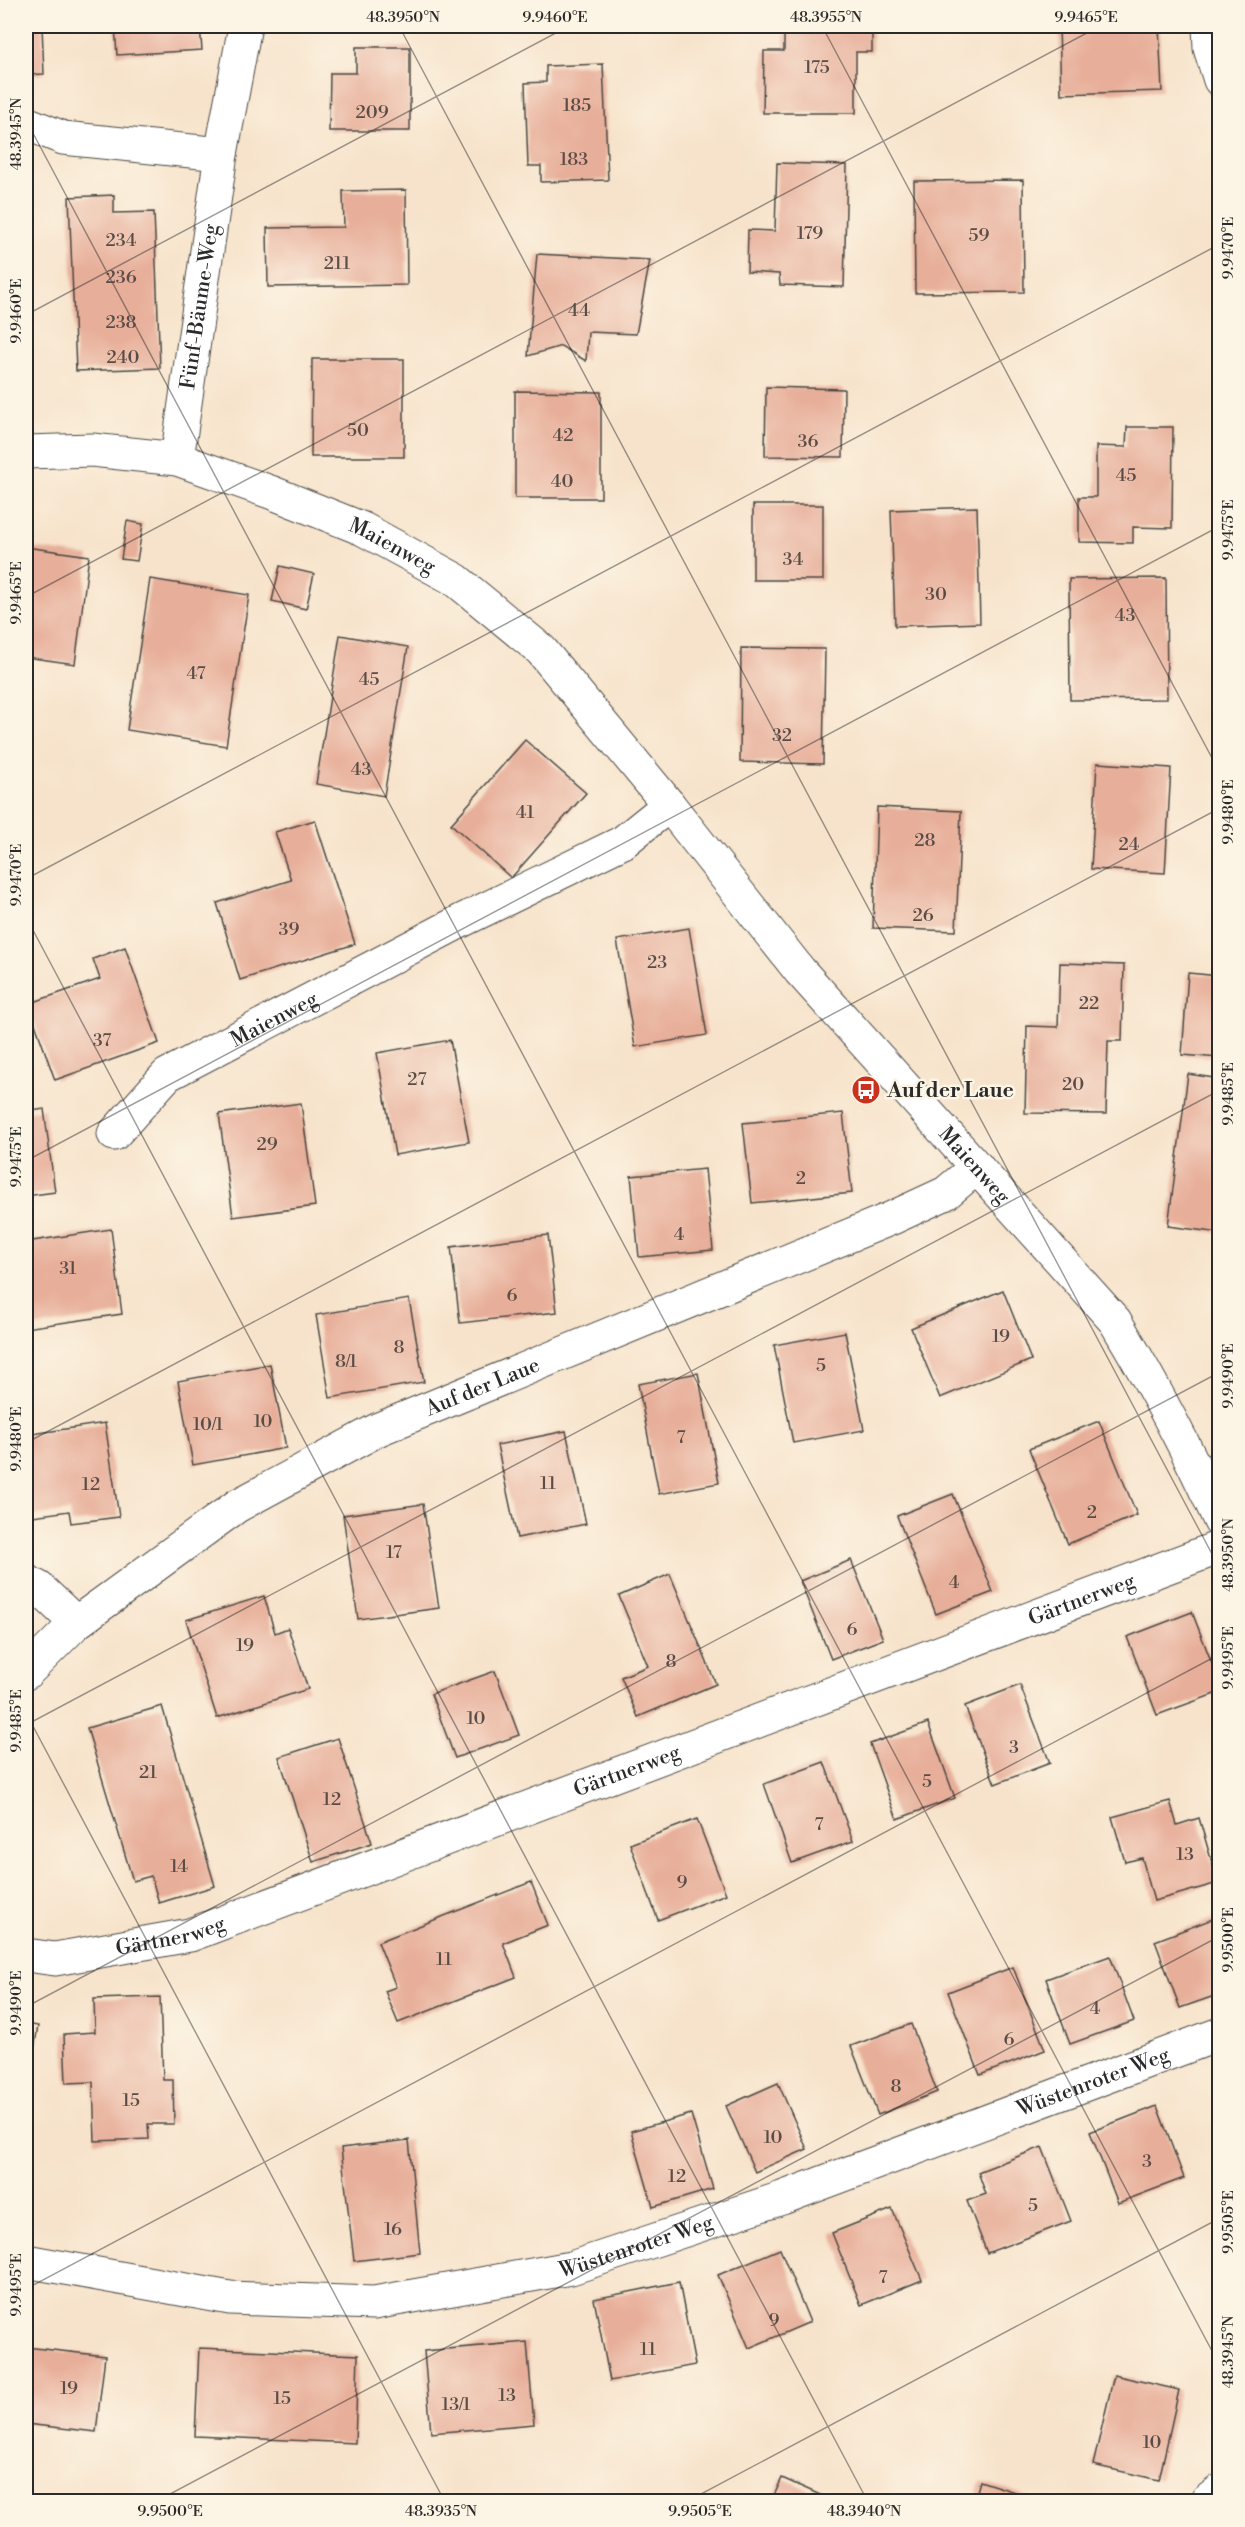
<svg xmlns="http://www.w3.org/2000/svg" width="1245" height="2527" viewBox="0 0 1245 2527" font-family="'Libre Bodoni',serif">
<rect width="100%" height="100%" fill="#fcf5e5"/>
<filter id="ink" filterUnits="userSpaceOnUse"><feTurbulence type="fractalNoise" baseFrequency=".0167" numOctaves="2"/><feDisplacementMap in="SourceGraphic" scale="12" xChannelSelector="R" yChannelSelector="G"/><feConvolveMatrix kernelMatrix="1 2 1 2 8 2 1 2 1" color-interpolation-filters="sRGB"/></filter>
<filter id="wash" filterUnits="userSpaceOnUse"><feTurbulence type="fractalNoise" baseFrequency=".008" numOctaves="4" result="noise"/><feDisplacementMap in="SourceGraphic" scale="24" xChannelSelector="R" yChannelSelector="G"/><feGaussianBlur stdDeviation="1.35" result="paint"/><feColorMatrix in="noise" values="0 0 0 0 0 0 0 0 0 0 0 0 0 0 0 0 0 1.4 0 .05"/><feComposite in="paint" operator="in"/></filter>
<g filter="url(#wash)">
<rect width="100%" height="100%" fill="#f7e3cb"/>
<g id="blocks">
<g fill="#e7ae99">
<polygon points="26,26 42,26 44,74 26,75"/>
<polygon points="115,26 200,26 202,50 117,55"/>
<polygon points="784,26 872,26 872,52 856,52 856,113 763,113 764,51 784,51"/>
<polygon points="1059,26 1159,26 1162,91 1061,94"/>
<polygon points="356,47 410,47 410,131 329,131 330,73 356,73"/>
<polygon points="603,64 608,180 541,182 541,166 528,166 525,83 546,82 546,66"/>
<polygon points="777,163 847,165 844,287 780,285 779,274 747,272 748,230 775,231"/>
<polygon points="1023,180 1024,292 915,293 914,181"/>
<polygon points="406,190 407,285 268,287 267,228 344,227 343,191"/>
<polygon points="114,195 114,213 154,212 160,368 76,371 69,197"/>
<polygon points="537,254 650,260 636,334 588,332 586,361 561,346 528,356"/>
<polygon points="312,359 404,359 404,457 311,457"/>
<polygon points="766,387 844,389 843,457 765,456"/>
<polygon points="515,391 601,392 601,498 515,498"/>
<polygon points="1127,427 1173,427 1172,528 1133,527 1133,543 1079,542 1079,497 1096,497 1096,446 1126,447"/>
<rect x="753" y="505" width="70" height="75"/>
<polygon points="977,507 980,623 895,626 891,510"/>
<polygon points="127,521 143,524 137,561 121,559"/>
<polygon points="26,547 89,556 75,664 26,657"/>
<polygon points="280,566 314,574 306,609 272,601"/>
<polygon points="1166,578 1167,699 1070,700 1069,579"/>
<polygon points="150,579 249,595 226,746 127,730"/>
<polygon points="340,635 408,647 384,796 316,784"/>
<polygon points="741,648 825,649 823,764 740,762"/>
<polygon points="525,740 586,793 511,878 451,824"/>
<polygon points="1097,763 1171,768 1165,873 1091,869"/>
<polygon points="877,807 961,811 956,931 873,928"/>
<polygon points="315,820 355,944 240,980 217,903 291,880 275,832"/>
<polygon points="689,928 707,1035 635,1047 617,940"/>
<polygon points="125,947 159,1043 55,1080 28,1004 100,979 93,959"/>
<polygon points="1060,963 1124,965 1122,1041 1108,1041 1106,1114 1025,1113 1027,1026 1058,1027"/>
<polygon points="1188,973 1220,976 1220,1058 1182,1055"/>
<polygon points="450,1040 469,1142 395,1155 377,1053"/>
<polygon points="1188,1074 1220,1079 1220,1233 1168,1226"/>
<polygon points="301,1103 315,1206 233,1217 219,1114"/>
<polygon points="44,1109 55,1192 26,1196 26,1112"/>
<polygon points="843,1113 852,1193 752,1203 743,1123"/>
<polygon points="705,1169 713,1250 639,1257 631,1176"/>
<polygon points="111,1229 122,1314 26,1328 26,1242"/>
<polygon points="548,1235 557,1312 460,1323 451,1247"/>
<polygon points="1003,1290 1031,1360 940,1398 911,1328"/>
<polygon points="409,1299 424,1382 330,1398 316,1315"/>
<polygon points="845,1332 864,1430 793,1443 774,1345"/>
<polygon points="270,1364 286,1448 193,1465 178,1381"/>
<polygon points="698,1373 719,1483 659,1494 638,1384"/>
<polygon points="1099,1421 1137,1515 1068,1544 1029,1449"/>
<polygon points="105,1423 119,1517 71,1523 69,1511 26,1517 26,1435"/>
<polygon points="566,1431 586,1524 517,1538 497,1445"/>
<polygon points="953,1494 993,1592 936,1614 897,1516"/>
<polygon points="423,1504 439,1608 358,1619 343,1515"/>
<polygon points="851,1560 883,1639 831,1659 800,1581"/>
<polygon points="670,1574 716,1684 638,1717 621,1677 648,1666 619,1596"/>
<polygon points="264,1596 275,1633 288,1628 308,1689 217,1718 186,1620"/>
<polygon points="1192,1612 1220,1684 1220,1692 1157,1715 1127,1637"/>
<polygon points="495,1671 519,1735 455,1758 431,1694"/>
<polygon points="1020,1685 1050,1763 995,1784 965,1706"/>
<polygon points="162,1706 215,1886 159,1903 151,1876 133,1881 87,1728"/>
<polygon points="928,1723 955,1798 897,1819 870,1744"/>
<polygon points="338,1738 372,1843 313,1862 279,1757"/>
<polygon points="824,1762 853,1841 792,1863 764,1784"/>
<polygon points="1170,1801 1177,1825 1199,1818 1218,1883 1154,1901 1142,1858 1125,1862 1112,1817"/>
<polygon points="697,1819 726,1894 658,1920 630,1844"/>
<polygon points="531,1882 548,1925 503,1943 516,1977 398,2023 385,1991 396,1987 378,1942"/>
<polygon points="1220,1916 1220,1994 1180,2008 1155,1941"/>
<polygon points="1110,1956 1134,2021 1070,2044 1046,1979"/>
<polygon points="1013,1967 1045,2050 980,2075 948,1992"/>
<polygon points="160,1997 163,2080 173,2080 174,2124 148,2124 149,2139 95,2141 93,2082 66,2083 64,2034 95,2032 94,1999"/>
<polygon points="26,2024 38,2026 27,2092 26,2092"/>
<polygon points="911,2024 937,2092 878,2115 851,2046"/>
<polygon points="778,2083 807,2149 755,2172 726,2106"/>
<polygon points="1157,2106 1184,2178 1118,2203 1090,2132"/>
<polygon points="691,2114 713,2189 653,2207 631,2131"/>
<polygon points="409,2140 420,2253 354,2261 341,2148"/>
<polygon points="1042,2147 1071,2221 987,2253 967,2201 986,2194 978,2172"/>
<polygon points="892,2209 922,2280 861,2305 832,2233"/>
<polygon points="780,2249 810,2322 749,2348 718,2275"/>
<polygon points="679,2282 695,2365 610,2381 594,2299"/>
<polygon points="527,2342 534,2424 431,2433 424,2351"/>
<polygon points="26,2347 105,2356 96,2432 26,2424"/>
<polygon points="199,2348 358,2355 355,2443 195,2436"/>
<polygon points="1114,2375 1179,2390 1159,2480 1093,2465"/>
<polygon points="782,2478 836,2502 771,2502"/>
<polygon points="980,2481 1043,2501 1043,2502 974,2502"/>
</g>
</g>
</g>
<g filter="url(#ink)">
<use href="#blocks" fill-opacity="0" stroke="#4a4743" stroke-width="1.5"/>
<g fill="none" stroke-linecap="round" stroke-linejoin="round">
<g stroke="#4a4743" stroke-width="35">
<g id="minor">
<polyline points="1209,26 1210,48 1220,80"/>
<polyline points="26,123 63,138 221,154"/>
<path id="s1" d="M 26,452 L 92,450 L 177,459 L 273,493 L 363,529 L 456,580 L 541,650 L 669,805 L 800,971 L 1115,1321 C 1154,1386 1189,1452 1220,1521"/>
<path id="s2" d="M 177,459 L 221,154 L 245,26"/>
<path id="s3" d="M 114,1134 L 167,1075 L 463,920 L 623,842 L 669,805"/>
<polyline points="26,1581 39,1588 76,1623"/>
<path id="s4" d="M 26,1673 L 76,1623 L 237,1506 L 379,1429 L 892,1218 L 946,1193 L 977,1167"/>
<path id="s5" d="M 26,1955 L 55,1959 L 190,1935 L 1220,1547"/>
<path id="s6" d="M 26,2261 L 230,2298 L 374,2303 L 571,2268 L 782,2198 L 1220,2034"/>
<polyline points="1206,2502 1220,2491"/>
</g>
</g>
<use href="#minor" stroke="#fff" stroke-width="33"/>
</g>
</g>
<path fill="none" stroke="#2b2b2b" stroke-width="1.5" stroke-opacity="0.45" d="M 399,26 L 1220,1569M 822,26 L 1220,773M 26,33 L 39,26M 26,120 L 1220,2366M 26,315 L 569,26M 26,597 L 1100,26M 26,879 L 1220,244M 26,917 L 868,2502M 26,1161 L 1220,526M 26,1443 L 1220,808M 26,1713 L 445,2502M 26,1725 L 1220,1090M 26,2007 L 1220,1372M 26,2289 L 1220,1654M 155,2502 L 1220,1936M 686,2502 L 1220,2218M 1216,2502 L 1220,2500"/>
<defs>
<g id="bus-disc" transform="scale(1.5)"><circle r="9.5" fill="#c8321e" stroke="#fcf5e5"/><path d="M-5-6H5V4H4V6H2V4H-2V6H-4V4H-5ZM-3.5-4V0h7V-4ZM-3.5 1.2v1.5H-2V1.2ZM2 1.2v1.5H3.5V1.2Z" fill="#fff"/></g>
</defs>
<g fill-rule="evenodd">
<use href="#bus-disc" x="866" y="1090"/>
</g>
<g text-anchor="middle" stroke-width="5" stroke-linejoin="round" paint-order="stroke">
<g font-size="18" fill="#5a4c46">
<text x="817" y="73">175</text>
<text x="577" y="111">185</text>
<text x="372" y="118">209</text>
<text x="574" y="165">183</text>
<text x="810" y="239">179</text>
<text x="979" y="241">59</text>
<text x="121" y="246">234</text>
<text x="337" y="269">211</text>
<text x="121" y="283">236</text>
<text x="579" y="316">44</text>
<text x="121" y="328">238</text>
<text x="123" y="363">240</text>
<text x="358" y="436">50</text>
<text x="563" y="441">42</text>
<text x="808" y="447">36</text>
<text x="1126" y="481">45</text>
<text x="562" y="487">40</text>
<text x="793" y="565">34</text>
<text x="936" y="600">30</text>
<text x="1125" y="621">43</text>
<text x="196" y="679">47</text>
<text x="369" y="685">45</text>
<text x="782" y="741">32</text>
<text x="361" y="775">43</text>
<text x="525" y="818">41</text>
<text x="925" y="846">28</text>
<text x="1129" y="850">24</text>
<text x="923" y="921">26</text>
<text x="289" y="935">39</text>
<text x="657" y="968">23</text>
<text x="1089" y="1009">22</text>
<text x="102" y="1046">37</text>
<text x="417" y="1085">27</text>
<text x="1073" y="1090">20</text>
<text x="267" y="1150">29</text>
<text x="801" y="1184">2</text>
<text x="679" y="1240">4</text>
<text x="68" y="1274">31</text>
<text x="512" y="1301">6</text>
<text x="1001" y="1342">19</text>
<text x="399" y="1353">8</text>
<text x="346" y="1367">8/1</text>
<text x="821" y="1371">5</text>
<text x="263" y="1427">10</text>
<text x="208" y="1430">10/1</text>
<text x="681" y="1443">7</text>
<text x="548" y="1489">11</text>
<text x="91" y="1490">12</text>
<text x="1092" y="1518">2</text>
<text x="394" y="1558">17</text>
<text x="954" y="1588">4</text>
<text x="852" y="1635">6</text>
<text x="245" y="1651">19</text>
<text x="671" y="1667">8</text>
<text x="476" y="1724">10</text>
<text x="1014" y="1753">3</text>
<text x="148" y="1778">21</text>
<text x="927" y="1787">5</text>
<text x="332" y="1805">12</text>
<text x="819" y="1830">7</text>
<text x="1185" y="1860">13</text>
<text x="179" y="1872">14</text>
<text x="682" y="1888">9</text>
<text x="444" y="1965">11</text>
<text x="1095" y="2014">4</text>
<text x="1009" y="2045">6</text>
<text x="896" y="2092">8</text>
<text x="131" y="2106">15</text>
<text x="773" y="2143">10</text>
<text x="1147" y="2167">3</text>
<text x="677" y="2182">12</text>
<text x="1033" y="2211">5</text>
<text x="393" y="2235">16</text>
<text x="883" y="2283">7</text>
<text x="774" y="2326">9</text>
<text x="648" y="2355">11</text>
<text x="69" y="2394">19</text>
<text x="507" y="2401">13</text>
<text x="282" y="2404">15</text>
<text x="456" y="2410">13/1</text>
<text x="1152" y="2448">10</text>
</g>
<g font-size="21" fill="#2b2b2b" stroke="#fcf5e5">
<text dy="7" stroke="none"><textPath href="#s2" startOffset="154">Fünf-Bäume-Weg</textPath></text>
<text dy="7" stroke="none"><textPath href="#s1" startOffset="384">Maienweg</textPath></text>
<text dy="7" stroke="none"><textPath href="#s3" startOffset="200">Maienweg</textPath></text>
<text dy="7" stroke="none"><textPath href="#s1" startOffset="1240">Maienweg</textPath></text>
<text dy="7" stroke="none"><textPath href="#s4" startOffset="543">Auf der Laue</textPath></text>
<text dy="7" stroke="none"><textPath href="#s5" startOffset="1119">Gärtnerweg</textPath></text>
<text dy="7" stroke="none"><textPath href="#s5" startOffset="633">Gärtnerweg</textPath></text>
<text dy="7" stroke="none"><textPath href="#s5" startOffset="147">Gärtnerweg</textPath></text>
<text dy="7" stroke="none"><textPath href="#s6" startOffset="1106">Wüstenroter Weg</textPath></text>
<text dy="7" stroke="none"><textPath href="#s6" startOffset="620">Wüstenroter Weg</textPath></text>
</g>
<g font-size="21" font-weight="bold" fill="#2b2b2b" stroke="#fcf5e5" text-anchor="start">
<text x="887" y="1097">Auf der Laue</text>
</g>
</g>
<rect width="1245" height="2527" fill="none" stroke="#fcf5e5" stroke-width="66"/>
<rect x="33" y="33" width="1179" height="2461" fill="none" stroke="#2b2b2b" stroke-width="2"/>
<g font-size="15" text-anchor="middle" fill="#2b2b2b">
<text x="403" y="22">48.3950°N</text>
<text x="555" y="22">9.9460°E</text>
<text x="826" y="22">48.3955°N</text>
<text x="1086" y="22">9.9465°E</text>
<text transform="translate(16 134) rotate(-90)" y="5">48.3945°N</text>
<text transform="translate(1228 248) rotate(-90)" y="5">9.9470°E</text>
<text transform="translate(16 311) rotate(-90)" y="5">9.9460°E</text>
<text transform="translate(1228 530) rotate(-90)" y="5">9.9475°E</text>
<text transform="translate(16 593) rotate(-90)" y="5">9.9465°E</text>
<text transform="translate(1228 812) rotate(-90)" y="5">9.9480°E</text>
<text transform="translate(16 875) rotate(-90)" y="5">9.9470°E</text>
<text transform="translate(1228 1094) rotate(-90)" y="5">9.9485°E</text>
<text transform="translate(16 1157) rotate(-90)" y="5">9.9475°E</text>
<text transform="translate(1228 1376) rotate(-90)" y="5">9.9490°E</text>
<text transform="translate(16 1439) rotate(-90)" y="5">9.9480°E</text>
<text transform="translate(1228 1555) rotate(-90)" y="5">48.3950°N</text>
<text transform="translate(1228 1658) rotate(-90)" y="5">9.9495°E</text>
<text transform="translate(16 1721) rotate(-90)" y="5">9.9485°E</text>
<text transform="translate(1228 1940) rotate(-90)" y="5">9.9500°E</text>
<text transform="translate(16 2003) rotate(-90)" y="5">9.9490°E</text>
<text transform="translate(1228 2222) rotate(-90)" y="5">9.9505°E</text>
<text transform="translate(16 2285) rotate(-90)" y="5">9.9495°E</text>
<text transform="translate(1228 2352) rotate(-90)" y="5">48.3945°N</text>
<text x="170" y="2516">9.9500°E</text>
<text x="441" y="2516">48.3935°N</text>
<text x="700" y="2516">9.9505°E</text>
<text x="864" y="2516">48.3940°N</text>
</g>
</svg>
